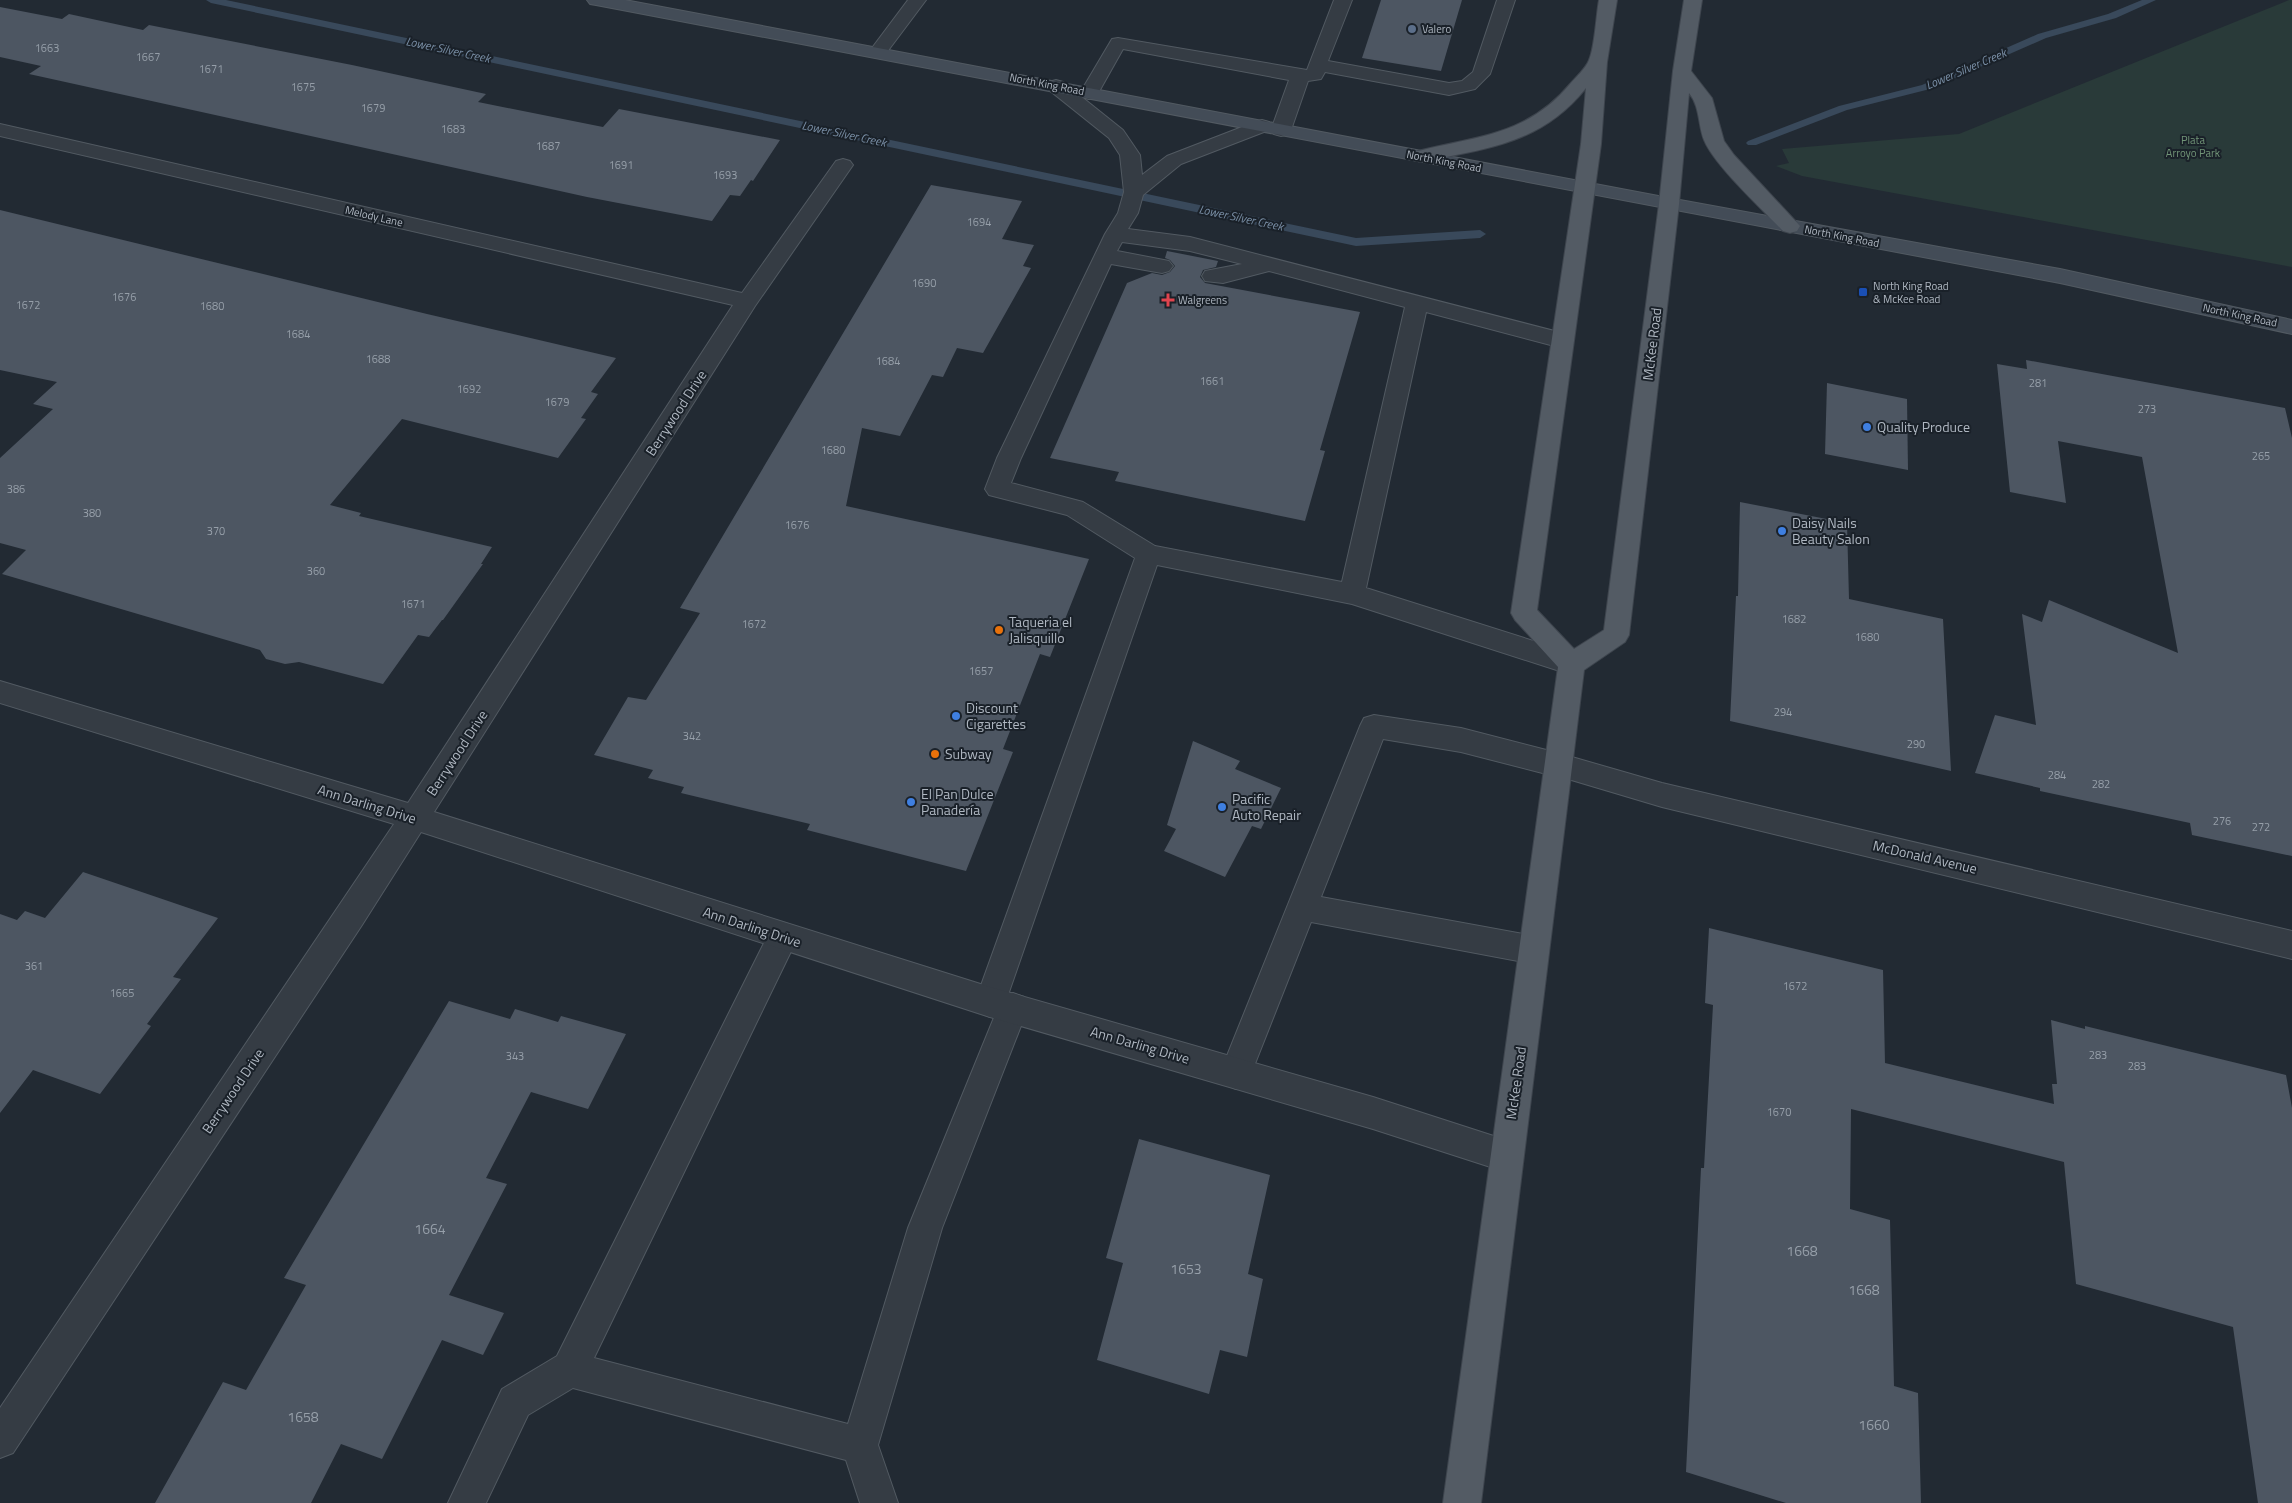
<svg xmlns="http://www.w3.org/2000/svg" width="2292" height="1503" viewBox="0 0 2292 1503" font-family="'Titillium Web',sans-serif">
<rect width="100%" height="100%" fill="#222a33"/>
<polygon fill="#293a39" points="2289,0 2292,0 2292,267 1802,176 1776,166 1789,163 1782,149 1959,134"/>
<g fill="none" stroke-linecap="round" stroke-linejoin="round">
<g fill="#39495b" fill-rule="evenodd">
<polygon points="206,0 226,0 1356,238 1480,230 1486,234 1480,238 1356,246 211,3"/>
<polygon points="2142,0 2156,0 2116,18 2046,38 1930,89 1847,110 1756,145 1748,145 1746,143 1748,141 1839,106 1922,85 2038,34 2108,14"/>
</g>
</g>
<g fill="#4d5662">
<polygon points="1381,0 1462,0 1441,71 1362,58"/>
<polygon points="0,7 62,19 69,14 143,30 149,25 352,65 486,94 478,102 603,127 619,109 780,140 753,181 751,180 740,196 730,195 712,221 587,197 29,74 41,66 0,57"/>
<polygon points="931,185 1022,201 1002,239 1034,245 1023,266 1031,268 983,353 957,348 943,377 932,375 900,436 862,428 846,506 1089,559 1050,657 1040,654 1003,749 1013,752 966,871 807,830 810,824 681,793 684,787 648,778 653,770 594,755 628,697 646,700 700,613 680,608"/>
<polygon points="0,210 427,314 616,358 591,392 598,394 581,418 586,419 558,458 402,419 330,505 361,513 359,516 492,547 481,564 483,564 443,620 442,620 429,637 418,635 383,684 299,662 285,664 266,659 260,650 2,574 26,550 0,543 0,458 53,409 33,404 57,382 0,370"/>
<polygon points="1167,251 1218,261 1216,267 1203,270 1200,277 1205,283 1360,312 1320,450 1325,451 1305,521 1115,481 1119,472 1050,458 1127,283 1152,273 1162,275 1170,272 1175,266 1170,260 1165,258"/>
<polygon points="2026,360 2285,408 2292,438 2292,856 2192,835 2190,823 2040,791 2040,788 1975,773 1995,715 2036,725 2022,614 2042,622 2049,600 2178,653 2142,457 2058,441 2066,503 2010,492 1997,364 2027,369"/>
<polygon points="1827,383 1907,399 1908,470 1825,454"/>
<polygon points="1740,502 1847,523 1849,599 1943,619 1951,771 1730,721 1736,596 1738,596"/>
<polygon points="1193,741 1240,761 1235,769 1281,788 1261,829 1252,826 1225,877 1164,851 1176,829 1167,825"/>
<polygon points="83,872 218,918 173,977 181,979 147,1024 151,1026 100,1094 33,1070 0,1113 0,914 17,920 25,911 45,918"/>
<polygon points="1709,928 1883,970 1885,1063 2054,1104 2052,1084 2057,1084 2051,1020 2085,1029 2085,1026 2286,1075 2292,1108 2292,1503 2258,1503 2233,1327 2076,1284 2064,1162 1851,1109 1850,1209 1890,1220 1894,1386 1918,1393 1921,1503 1786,1503 1686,1472 1701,1168 1704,1168 1713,1005 1705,1003"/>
<polygon points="449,1001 510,1019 515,1009 558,1022 561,1016 626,1034 588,1109 531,1092 486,1178 507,1184 449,1295 504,1313 483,1355 442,1340 382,1459 341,1444 311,1503 155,1503 223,1382 246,1390 306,1285 284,1278"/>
<polygon points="1139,1139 1270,1175 1248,1274 1263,1279 1247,1357 1220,1350 1209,1394 1097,1360 1123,1263 1106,1258"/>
</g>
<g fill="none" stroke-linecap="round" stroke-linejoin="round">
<g stroke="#525a62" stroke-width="2">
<g id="service">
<polygon points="1334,0 1352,0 1328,61 1449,83 1462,81 1473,72 1497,0 1515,0 1490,74 1475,89 1449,95 1325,72 1321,79 1308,81 1291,130 1288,134 1281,136 1274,134 1271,130 1289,80 1123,49 1096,97 1089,99 1082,97 1080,93 1112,39 1118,38 1307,70"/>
<path d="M 1056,80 L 1063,82 L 1123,130 L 1140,155 L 1142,175 L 1167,156 L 1255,122 L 1262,120 L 1269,122 L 1272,126 L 1269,130 L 1181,164 L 1143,195 L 1138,213 L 1128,229 L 1190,237 L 1570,335 L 1573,340 L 1570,345 L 1562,348 L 1426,312 L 1366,588 L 1581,656 L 1585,664 L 1581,672 L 1572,675 L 1352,604 L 1157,565 L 1008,995 L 1013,993 L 1024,997 L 1028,1008 L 942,1228 L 878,1445 L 898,1503 L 860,1503 L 846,1460 L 573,1388 L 528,1415 L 486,1503 L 448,1503 L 502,1389 L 557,1356 L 772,927 L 783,923 L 794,927 L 798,937 L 594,1358 L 848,1424 L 908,1228 L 995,1015 L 990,1017 L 979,1012 L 975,1002 L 1135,558 L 1067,515 L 989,495 L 985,489 L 997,458 L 1105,234 L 1118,213 L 1124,192 L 1120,155 L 1109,138 L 1049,90 L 1047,86 L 1049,82 ZM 1122,242 L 1190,251 L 1242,264 L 1205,271 L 1202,276 L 1205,281 L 1223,283 L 1269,271 L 1405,307 L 1342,582 L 1155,546 L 1083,502 L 1011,483 L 1021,458 L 1111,264 L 1162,273 L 1169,271 L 1173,266 L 1169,261 L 1117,251 Z"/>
<polygon points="1374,715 1461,728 1558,753 1568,757 1572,765 1568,773 1558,777 1461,752 1383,739 1321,897 1534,936 1545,940 1549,950 1545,960 1534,964 1311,922 1247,1084 1236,1089 1225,1084 1220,1073 1360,726 1364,718"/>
</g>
</g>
<g stroke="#525a62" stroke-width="2">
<g id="minor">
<polygon points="908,0 926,0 884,56 878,57 872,56 869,52"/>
<polygon points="0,124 742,293 836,161 843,159 850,161 853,165 755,306 434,812 990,987 1373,1097 1506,1140 1518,1144 1522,1156 1518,1168 1506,1172 1373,1129 990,1017 421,832 362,925 13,1453 0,1458 0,1408 394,824 0,703 0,681 408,803 733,305 0,136"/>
<polygon points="1558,753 1662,783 2292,931 2292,959 1662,807 1548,773 1544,765 1548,757"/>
</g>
</g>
<g stroke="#525a62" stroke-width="2">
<polygon id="secondary" points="587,0 625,0 1669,198 2060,269 2292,320 2292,334 2060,283 596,5 590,4"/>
</g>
<g stroke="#3e454e" stroke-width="2">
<path id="primary" d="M 1599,0 L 1617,0 L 1607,62 L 1601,144 L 1537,610 L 1574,649 L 1604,630 L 1659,204 L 1673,71 L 1684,0 L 1702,0 L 1691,71 L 1712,98 L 1724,141 L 1734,155 L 1800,226 L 1797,231 L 1790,233 L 1783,231 C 1763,210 1714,165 1704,140 C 1698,125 1700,106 1689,93 L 1679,204 L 1629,635 L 1625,642 L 1584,670 L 1481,1503 L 1443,1503 L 1558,667 L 1515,620 L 1511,613 L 1581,144 L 1586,88 C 1541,144 1488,148 1421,162 L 1414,160 L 1411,156 L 1414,152 C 1475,136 1527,136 1570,84 C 1576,77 1586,68 1589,60 C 1595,46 1596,16 1599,0 Z"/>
</g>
<use href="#service" fill="#353c44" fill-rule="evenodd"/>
<use href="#minor" fill="#353c44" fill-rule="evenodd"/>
<use href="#secondary" fill="#434c57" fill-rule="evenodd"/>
<use href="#primary" fill="#535b64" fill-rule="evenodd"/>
</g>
<circle fill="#5c6f8a" stroke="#1a2129" stroke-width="2" cx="1412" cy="29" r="5"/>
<rect fill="#1a4fb4" stroke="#1a2129" stroke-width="2" x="1858" y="287" width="10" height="10" rx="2.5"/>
<path fill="#e0444e" stroke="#1a2129" stroke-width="2" d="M1165.5 292.5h5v5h5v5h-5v5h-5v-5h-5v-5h5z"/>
<g fill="#3f7fe0" stroke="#1a2129" stroke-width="2">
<circle cx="1867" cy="427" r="5"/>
<circle cx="1782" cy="531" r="5"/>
<circle cx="956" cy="716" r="5"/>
<circle cx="911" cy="802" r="5"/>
<circle cx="1222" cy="807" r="5"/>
</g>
<g fill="#e8710a" stroke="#1a2129" stroke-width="2">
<circle cx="999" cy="630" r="5"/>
<circle cx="935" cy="754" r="5"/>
</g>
<g text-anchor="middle" stroke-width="4" stroke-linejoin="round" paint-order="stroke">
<g font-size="11" fill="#afb7c1" stroke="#1a2129" text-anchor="start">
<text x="1422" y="33">Valero</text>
<text x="1873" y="290">North King Road<tspan x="1873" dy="13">&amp; McKee Road</tspan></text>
<text x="1178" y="304">Walgreens</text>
</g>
<g font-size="11" fill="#969fa9">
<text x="47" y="52">1663</text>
<text x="148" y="61">1667</text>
<text x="211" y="73">1671</text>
<text x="303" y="91">1675</text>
<text x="373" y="112">1679</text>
<text x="453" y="133">1683</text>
<text x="548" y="150">1687</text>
<text x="621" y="169">1691</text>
<text x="725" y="179">1693</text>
<text x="979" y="226">1694</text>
<text x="924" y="287">1690</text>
<text x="124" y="301">1676</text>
<text x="28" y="309">1672</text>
<text x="212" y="310">1680</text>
<text x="298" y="338">1684</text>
<text x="378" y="363">1688</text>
<text x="888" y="365">1684</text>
<text x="1212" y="385">1661</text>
<text x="2038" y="387">281</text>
<text x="469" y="393">1692</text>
<text x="557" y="406">1679</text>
<text x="2147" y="413">273</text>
<text x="833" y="454">1680</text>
<text x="2261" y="460">265</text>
<text x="16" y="493">386</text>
<text x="92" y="517">380</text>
<text x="797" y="529">1676</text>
<text x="216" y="535">370</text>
<text x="316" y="575">360</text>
<text x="413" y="608">1671</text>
<text x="1794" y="623">1682</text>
<text x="754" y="628">1672</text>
<text x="1867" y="641">1680</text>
<text x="981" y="675">1657</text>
<text x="1783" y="716">294</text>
<text x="692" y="740">342</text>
<text x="1916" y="748">290</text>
<text x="2057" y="779">284</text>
<text x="2101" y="788">282</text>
<text x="2222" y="825">276</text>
<text x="2261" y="831">272</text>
<text x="34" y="970">361</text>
<text x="1795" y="990">1672</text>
<text x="122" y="997">1665</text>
<text x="2098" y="1059">283</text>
<text x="515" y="1060">343</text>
<text x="2137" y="1070">283</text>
<text x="1779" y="1116">1670</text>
</g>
<g font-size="11" fill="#afb7c1" stroke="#1a2129">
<text transform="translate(1047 84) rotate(11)" y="4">North King Road</text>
<text transform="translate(1444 161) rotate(11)" y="4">North King Road</text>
<text transform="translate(374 216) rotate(13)" y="4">Melody Lane</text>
<text transform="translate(1842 236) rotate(11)" y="4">North King Road</text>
<text transform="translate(2240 315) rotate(12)" y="4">North King Road</text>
</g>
<g font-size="11" fill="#719477" stroke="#1a2129">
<text x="2193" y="144">Plata<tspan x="2193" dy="13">Arroyo Park</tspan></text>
</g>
<g font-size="12" font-style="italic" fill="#7a8fa6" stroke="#1a2129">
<text transform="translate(448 50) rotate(12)" y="4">Lower Silver Creek</text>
<text transform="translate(1966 69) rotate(-23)" y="4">Lower Silver Creek</text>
<text transform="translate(844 134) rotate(12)" y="4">Lower Silver Creek</text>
<text transform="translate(1241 218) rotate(12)" y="4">Lower Silver Creek</text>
</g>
<g font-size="14" fill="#afb7c1" stroke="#1a2129">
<text transform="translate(1652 344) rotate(-83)" y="5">McKee Road</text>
<text transform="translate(676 413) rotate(-57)" y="5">Berrywood Drive</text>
<text transform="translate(457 753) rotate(-57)" y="5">Berrywood Drive</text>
<text transform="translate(367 804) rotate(17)" y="5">Ann Darling Drive</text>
<text transform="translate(1925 857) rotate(13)" y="5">McDonald Avenue</text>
<text transform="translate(752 927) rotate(18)" y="5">Ann Darling Drive</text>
<text transform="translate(1140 1045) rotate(16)" y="5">Ann Darling Drive</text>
<text transform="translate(1516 1083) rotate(-82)" y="5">McKee Road</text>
<text transform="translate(233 1091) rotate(-56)" y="5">Berrywood Drive</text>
</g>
<g font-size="14" fill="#afb7c1" stroke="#1a2129" text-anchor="start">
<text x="1877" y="432">Quality Produce</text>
<text x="1792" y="528">Daisy Nails<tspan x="1792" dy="16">Beauty Salon</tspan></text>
<text x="1009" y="627">Taqueria el<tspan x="1009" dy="16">Jalisquillo</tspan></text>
<text x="966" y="713">Discount<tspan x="966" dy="16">Cigarettes</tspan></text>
<text x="945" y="759">Subway</text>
<text x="921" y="799">El Pan Dulce<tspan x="921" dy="16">Panadería</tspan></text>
<text x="1232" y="804">Pacific<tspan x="1232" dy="16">Auto Repair</tspan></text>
</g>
<g font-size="14" fill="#969fa9">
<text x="430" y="1234">1664</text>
<text x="1802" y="1256">1668</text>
<text x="1186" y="1274">1653</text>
<text x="1864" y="1295">1668</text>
<text x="303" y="1422">1658</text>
<text x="1874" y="1430">1660</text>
</g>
</g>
</svg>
